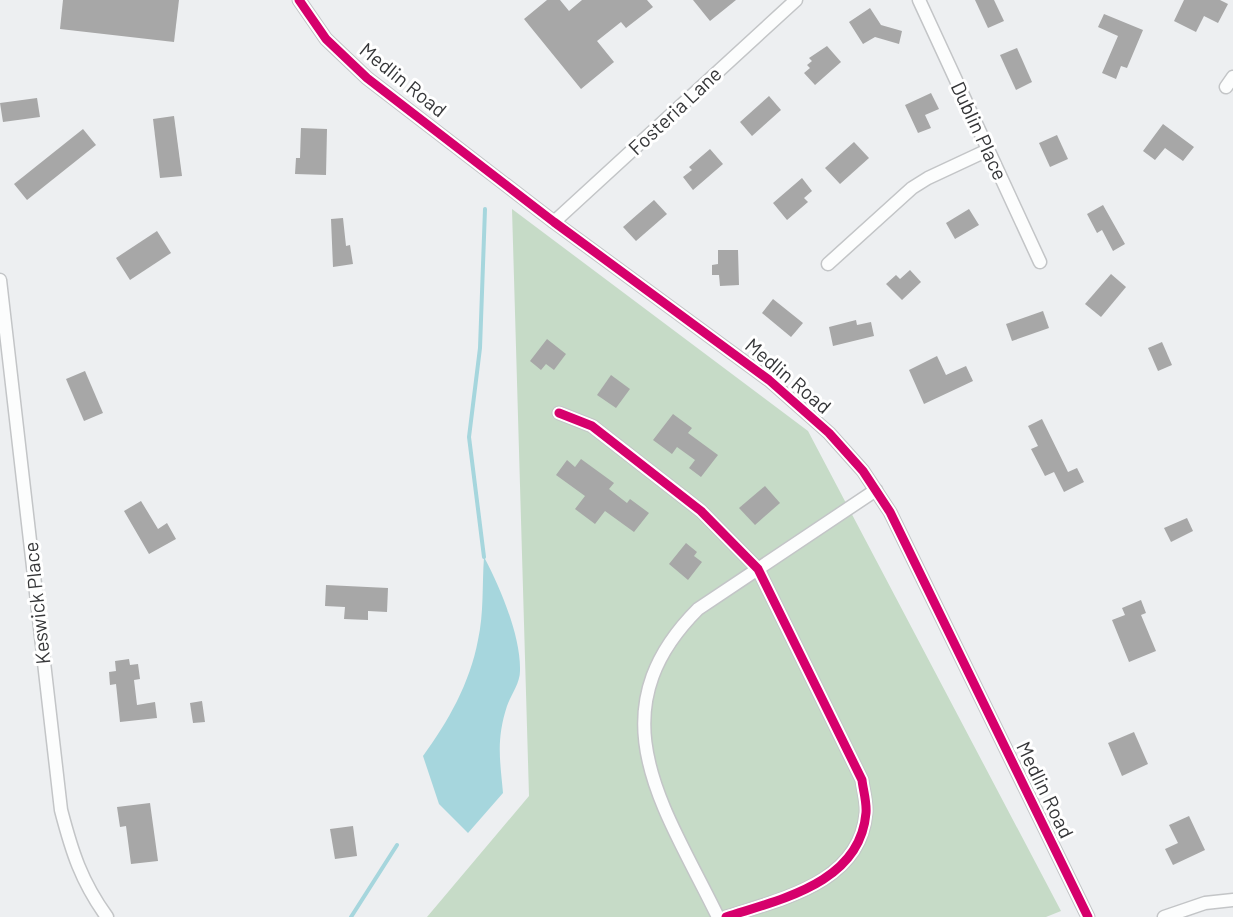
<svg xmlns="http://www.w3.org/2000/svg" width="1233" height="917" viewBox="0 0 1233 917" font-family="Barlow,sans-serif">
<rect width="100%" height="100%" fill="#edeff1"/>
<polygon fill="#c6dbc7" points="512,209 808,431 1061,911 1046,917 427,917 529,796"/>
<path fill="#a6d6dd" d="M 484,557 C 500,587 521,636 520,671 C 520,683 511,695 507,706 C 496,740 500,759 503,793 L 468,833 L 439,804 L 423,756 C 448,722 470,683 478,640 C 484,614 482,584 484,557 Z"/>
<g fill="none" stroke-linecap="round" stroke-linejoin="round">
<g stroke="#a6d6dd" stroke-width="4">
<polyline points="484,557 469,437 480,348 485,209"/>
<polyline points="351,917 397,845"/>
</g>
</g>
<g fill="#a7a7a7">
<polygon points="63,0 179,0 174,42 60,29"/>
<polygon points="547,0 560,0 569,11 582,0 647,0 653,7 626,28 621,22 597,41 614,62 581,89 524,19"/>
<polygon points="693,0 736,0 710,21"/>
<polygon points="975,0 994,0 1004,21 988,28"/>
<polygon points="1184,0 1220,0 1228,4 1218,23 1204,16 1196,32 1174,21"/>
<polygon points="870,8 881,25 902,31 899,44 875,37 863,44 849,22"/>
<polygon points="1104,14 1143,30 1127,68 1121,66 1116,79 1102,73 1118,36 1098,27"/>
<polygon points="827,46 841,62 815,85 804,73 810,68 807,65 812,61 809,58"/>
<polygon points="1017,48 1032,82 1016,90 1000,55"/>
<polygon points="931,93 939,109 925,115 931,128 918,133 905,105"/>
<polygon points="769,96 781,110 752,136 740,122"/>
<polygon points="37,98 40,117 3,122 0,103"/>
<polygon points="174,116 182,176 160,178 153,119"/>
<polygon points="1163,124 1194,147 1183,161 1165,148 1155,160 1143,151"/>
<polygon points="301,128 327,129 326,175 295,174 296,158 300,158"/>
<polygon points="83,129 96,145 27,200 14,184"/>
<polygon points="1057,135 1068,159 1050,167 1039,143"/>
<polygon points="854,142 869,158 840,184 825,168"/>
<polygon points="710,149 723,164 693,190 683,177 692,170 689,167"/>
<polygon points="802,178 812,191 804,198 808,202 787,220 773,203"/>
<polygon points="654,200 667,214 636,241 623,227"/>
<polygon points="1103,205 1125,244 1113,251 1102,230 1097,233 1087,214"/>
<polygon points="969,209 979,225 955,239 946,223"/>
<polygon points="343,218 346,246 350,245 353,264 333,267 331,219"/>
<polygon points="157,231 171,253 130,280 116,258"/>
<polygon points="718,250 738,250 739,285 720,286 719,275 712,275 712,265 718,264"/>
<polygon points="910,270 921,282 902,300 886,284 896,275 900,279"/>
<polygon points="1111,274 1126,287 1101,317 1085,304"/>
<polygon points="773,299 803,323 791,337 762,313"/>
<polygon points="1043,311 1049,328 1012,341 1006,324"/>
<polygon points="856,320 857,325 871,322 874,336 833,346 829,327"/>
<polygon points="547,339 566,354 554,370 546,364 541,370 530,361"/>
<polygon points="1162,342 1172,365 1158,371 1148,348"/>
<polygon points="937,356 946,375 966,366 973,381 924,404 909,370"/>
<polygon points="85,371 103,413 84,421 66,379"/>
<polygon points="611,375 630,389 616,408 597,395"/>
<polygon points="673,414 692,428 688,433 718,455 701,477 689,468 695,460 677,447 672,454 653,440"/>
<polygon points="1042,419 1068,472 1077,468 1084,482 1064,492 1054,472 1045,476 1031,449 1038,446 1028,426"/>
<polygon points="581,459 614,483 609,489 627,503 630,499 649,513 634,532 605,511 595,524 575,509 585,496 556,475 567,460 575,467"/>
<polygon points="765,486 780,503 755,525 739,508"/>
<polygon points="141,501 158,529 167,523 176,539 149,554 124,511"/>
<polygon points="1187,518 1193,531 1171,542 1164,528"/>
<polygon points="686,543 697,552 694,556 702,562 688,580 669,564"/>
<polygon points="326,585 388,588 387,612 368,611 368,620 344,619 345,607 325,606"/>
<polygon points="1141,600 1146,613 1141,615 1156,651 1129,662 1112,620 1125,615 1122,608"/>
<polygon points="129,659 130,665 138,664 140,679 134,680 137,705 155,702 157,718 120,722 116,684 110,685 109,672 116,671 115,661"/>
<polygon points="202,701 205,722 193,723 190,703"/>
<polygon points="1134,732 1148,764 1122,776 1108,743"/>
<polygon points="150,803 158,861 131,864 126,826 120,827 117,807"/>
<polygon points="1189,816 1205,850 1173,865 1165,849 1178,843 1169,825"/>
<polygon points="353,826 357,856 335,859 330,829"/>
</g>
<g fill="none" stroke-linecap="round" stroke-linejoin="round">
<g stroke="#c3c5c7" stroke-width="15">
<g id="minor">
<polyline points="299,0 326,39 367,78 554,222 769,380 829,433 863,471 890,512 1088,917"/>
<polyline points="919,0 1040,262"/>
<polyline points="1226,87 1233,77"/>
<polyline points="554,222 796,0"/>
<polyline points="828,264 912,188 928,178 988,150"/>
<path d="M 0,280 L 61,810 C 72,852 81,881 107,917"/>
<path d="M 559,413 L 592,426 L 701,511 L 758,569 L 862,780 C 863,790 867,802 866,813 C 860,883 781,899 726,917"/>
<path d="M 718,917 C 665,808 593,714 698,609 L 876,490"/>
<polyline points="1164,917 1205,903 1233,900"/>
</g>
</g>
<use href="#minor" stroke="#fcfdfd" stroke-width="12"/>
<g stroke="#fff" stroke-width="13">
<g id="cycleway">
<polyline points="299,0 326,39 367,78 554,222 769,380 829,433 863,471 890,512 1088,917"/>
<path d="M 559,413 L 592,426 L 701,511 L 758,569 L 862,780 C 863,790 867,802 866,813 C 860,883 781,899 726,917"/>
</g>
</g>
<use href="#cycleway" stroke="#d6006c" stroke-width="9"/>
</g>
<g text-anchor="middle" stroke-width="6" stroke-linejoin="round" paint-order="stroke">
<g font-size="20" fill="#353638" stroke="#fff">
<text transform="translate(403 80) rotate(39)" y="7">Medlin Road</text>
<text transform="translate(675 111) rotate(-43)" y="7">Fosteria Lane</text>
<text transform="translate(979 131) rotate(65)" y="7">Dublin Place</text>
<text transform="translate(788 376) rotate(40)" y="7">Medlin Road</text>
<text transform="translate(37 603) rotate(-96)" y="7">Keswick Place</text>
<text transform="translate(1045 790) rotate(64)" y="7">Medlin Road</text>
</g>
</g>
</svg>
